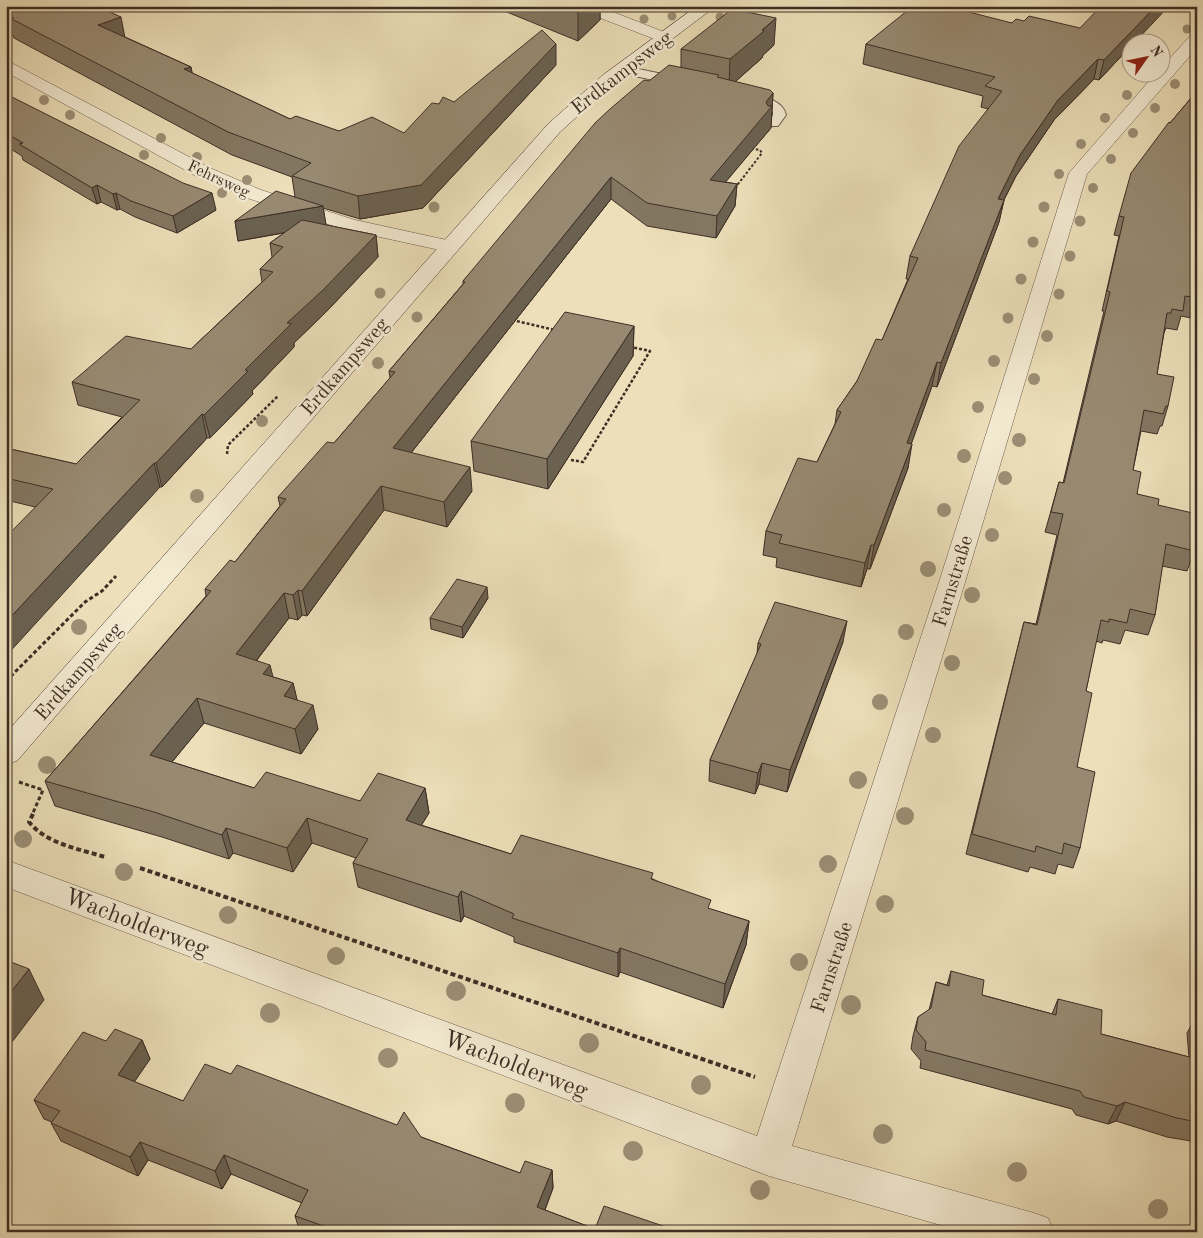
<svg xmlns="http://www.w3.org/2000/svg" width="1203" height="1238" viewBox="0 0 1203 1238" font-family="'Old Standard TT',serif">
<rect width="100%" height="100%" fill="#ecdfb9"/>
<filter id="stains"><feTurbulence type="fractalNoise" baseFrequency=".004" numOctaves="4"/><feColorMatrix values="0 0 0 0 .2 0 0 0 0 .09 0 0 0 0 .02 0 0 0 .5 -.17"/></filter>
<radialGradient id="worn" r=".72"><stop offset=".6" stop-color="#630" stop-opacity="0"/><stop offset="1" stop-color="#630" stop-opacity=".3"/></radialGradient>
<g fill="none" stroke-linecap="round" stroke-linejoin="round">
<g stroke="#6a5a4b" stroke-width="2">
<g id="service">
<polygon points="620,65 681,78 687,82 681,86 616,72 614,69"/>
<path d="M 746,92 C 760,96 783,99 786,115 L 778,126 L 768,126 L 766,123 L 773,115 L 773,112 L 760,104 L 742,99 L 740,96 Z"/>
</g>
</g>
<g stroke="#6a5a4b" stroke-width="1">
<g id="minor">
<polygon points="575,6 598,6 669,34 671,37 669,40 657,40 577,9"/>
<polygon points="1197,33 1197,48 1087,174 966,579 792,1146 1034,1213 1048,1218 1054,1232 965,1232 769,1176 6,887 6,860 757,1136 940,579 1069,173 1157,72 1160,72 1160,69 1191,35"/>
<polygon points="6,60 210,168 261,190 355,220 456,242 459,246 456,250 449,252 343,229 247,198 196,176 6,72"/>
</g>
</g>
<g stroke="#3e2e26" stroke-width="1">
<polygon id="secondary" points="697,6 716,6 615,82 560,132 17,761 6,764 6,733 548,124 603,75"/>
</g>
<g stroke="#3e2e26" stroke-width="2" stroke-dasharray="2.5 2" stroke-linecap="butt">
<polyline points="735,11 742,6"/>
<polyline points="735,188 762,153 760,150 750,148"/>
</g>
<g stroke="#3e2e26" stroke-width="2.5" stroke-dasharray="3 2" stroke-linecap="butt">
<polyline points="512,320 555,330"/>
<polyline points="227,454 228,445 278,396"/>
<polyline points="571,460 583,462 650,351 631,347"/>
</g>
<g stroke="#3e2e26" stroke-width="3" stroke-dasharray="4 2.5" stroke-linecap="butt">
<polyline points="6,681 85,602 102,591 116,576"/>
<polyline points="19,782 43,790 32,815"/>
</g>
<g stroke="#3e2e26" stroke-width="4" stroke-dasharray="5 3" stroke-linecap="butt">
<path d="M 33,814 L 29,822 C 47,844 79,849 105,857"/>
<polyline points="140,868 755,1077"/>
</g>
<use href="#service" fill="#f3ead2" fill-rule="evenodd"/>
<use href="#minor" fill="#f3ead2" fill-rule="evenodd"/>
<use href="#secondary" fill="#f3ead2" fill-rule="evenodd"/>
</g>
<g fill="#9c8e75">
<circle cx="672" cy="16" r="4.5"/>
<circle cx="720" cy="17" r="4.5"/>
<circle cx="644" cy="19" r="4.5"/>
<circle cx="1187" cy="29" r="4.5"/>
<circle cx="1175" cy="84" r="5"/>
<circle cx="1127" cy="95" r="5"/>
<circle cx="44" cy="100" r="5"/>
<circle cx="1155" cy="108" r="5"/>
<circle cx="70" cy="115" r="5"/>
<circle cx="1105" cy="118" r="5"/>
<circle cx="1133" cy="133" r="5"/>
<circle cx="161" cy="138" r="5"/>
<circle cx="1081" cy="144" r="5"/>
<circle cx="144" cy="155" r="5"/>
<circle cx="197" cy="157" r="5"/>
<circle cx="1111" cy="159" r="5"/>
<circle cx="1059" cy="174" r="5"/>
<circle cx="247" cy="180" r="5"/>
<circle cx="1093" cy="188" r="5"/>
<circle cx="222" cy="193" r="5"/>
<circle cx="434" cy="207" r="5.5"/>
<circle cx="1044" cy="207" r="5.5"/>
<circle cx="1080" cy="221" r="5.5"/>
<circle cx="1033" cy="242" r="5.5"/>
<circle cx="1070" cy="256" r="5.5"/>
<circle cx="1021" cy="279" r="5.5"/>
<circle cx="380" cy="293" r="5.5"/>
<circle cx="1059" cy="294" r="5.5"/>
<circle cx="417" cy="317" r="5.5"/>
<circle cx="1008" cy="318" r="5.5"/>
<circle cx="1047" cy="336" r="6"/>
<circle cx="994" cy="361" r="6"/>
<circle cx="378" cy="363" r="6"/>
<circle cx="1034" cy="379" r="6"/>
<circle cx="978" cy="407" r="6"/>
<circle cx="262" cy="421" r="6"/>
<circle cx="1019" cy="440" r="7"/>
<circle cx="964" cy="456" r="7"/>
<circle cx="1005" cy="478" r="7"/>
<circle cx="197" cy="496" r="7"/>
<circle cx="944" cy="510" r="7"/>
<circle cx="992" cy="535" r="7"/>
<circle cx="928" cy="569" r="8"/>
<circle cx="972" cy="595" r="8"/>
<circle cx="79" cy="627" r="8"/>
<circle cx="906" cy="632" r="8"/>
<circle cx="952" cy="663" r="8"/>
<circle cx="880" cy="702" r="8"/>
<circle cx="933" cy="735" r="8"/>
<circle cx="47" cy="765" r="9"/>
<circle cx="858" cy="780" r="9"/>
<circle cx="905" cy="816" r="9"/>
<circle cx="23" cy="839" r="9"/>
<circle cx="828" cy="864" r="9"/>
<circle cx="124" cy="872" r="9"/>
<circle cx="885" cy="904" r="9"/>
<circle cx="228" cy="915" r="9"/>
<circle cx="336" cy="956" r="9"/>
<circle cx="799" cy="962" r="9"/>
<circle cx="456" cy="991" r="10"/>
<circle cx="851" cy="1005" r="10"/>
<circle cx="270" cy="1013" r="10"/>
<circle cx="589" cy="1043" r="10"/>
<circle cx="388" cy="1058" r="10"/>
<circle cx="701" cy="1085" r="10"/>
<circle cx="515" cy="1103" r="10"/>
<circle cx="883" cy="1134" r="10"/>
<circle cx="633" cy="1151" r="10"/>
<circle cx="1017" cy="1172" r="10"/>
<circle cx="760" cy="1190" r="10"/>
<circle cx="1158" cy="1209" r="10"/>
</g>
<g fill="#837762" stroke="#3e2e26">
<polygon points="6,6 125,37 191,67 192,73 290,119 339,131 404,133 439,104 454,102 556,65 423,208 360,219 323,208 326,225 376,235 378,257 326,312 294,343 294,347 252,391 253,394 210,438 207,438 162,487 160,487 35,507 6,500 6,448 76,464 122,417 78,405 72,382 191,349 262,282 260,269 272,257 270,243 284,233 238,241 235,221 295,197 292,177 232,155 14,38 13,35 6,31"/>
<polygon points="492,6 600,6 600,20 578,41"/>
<polygon points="604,6 613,6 610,9"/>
<polygon points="1012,23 1130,42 1130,47 1099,80 1094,79 1054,120 1016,176 1004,200 999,222 937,387 932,386 911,444 908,468 870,569 867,569 861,587 776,567 777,558 763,555 766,531 817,462 835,424 837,410 857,381 882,340 908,279 906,279 910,256 988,109 981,107 983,96 863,64 866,44"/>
<polygon points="774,45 763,55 762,58 735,82 773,93 771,128 725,182 737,184 735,206 716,238 647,226 611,199 411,453 472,491 447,527 384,510 307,616 302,615 298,620 289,618 257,660 273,677 293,683 297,700 318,729 301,754 204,723 172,762 254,788 360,801 425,788 429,813 421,825 511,854 653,879 710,909 749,921 746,945 723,1008 620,972 618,977 514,942 514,937 464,916 461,922 358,887 353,863 356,858 312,843 293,872 233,853 229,859 162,837 55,806 45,781 206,596 205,589 235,562 280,506 278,497 334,443 390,378 389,371 463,284 463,281 649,81 681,67 681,49"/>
<polygon points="1197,91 1197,319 1181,316 1177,330 1166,328 1164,333 1157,374 1168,406 1162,426 1160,426 1157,434 1141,431 1133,470 1137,494 1158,505 1194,551 1187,571 1162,566 1155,615 1148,635 1125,630 1120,644 1103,640 1102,643 1096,641 1086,691 1077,767 1080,848 1073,868 1058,864 1055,874 1030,867 1028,872 966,854 1024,622 1036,624 1057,535 1045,532 1059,482 1063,483 1104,311 1102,311 1119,236 1114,235 1119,216 1170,123"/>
<polygon points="6,94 216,210 177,233 135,217 120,209 117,210 101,202 97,204 23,160 22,156 6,146"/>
<polygon points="634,326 633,356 548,489 474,471 471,441"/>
<polygon points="488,598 463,638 431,629 430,618"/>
<polygon points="843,642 787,792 759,784 755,794 709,781 710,760 757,654 758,643"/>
<polygon points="951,971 982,995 1052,1014 1058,999 1101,1034 1189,1057 1187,1033 1197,1015 1197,1142 1167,1137 1116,1121 1108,1124 1076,1115 1072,1109 920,1068 921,1061 911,1049 913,1036 918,1017 929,1010 936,982 947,985"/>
<polygon points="142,1040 150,1059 134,1082 183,1101 231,1074 421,1137 520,1173 552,1170 553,1188 545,1210 595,1229 681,1232 300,1232 295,1216 302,1203 231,1174 222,1189 148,1160 138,1176 61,1141 51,1123 52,1122 44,1119 34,1100 106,1041"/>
</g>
<g fill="#6a6150" stroke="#3e2e26">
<polygon points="585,6 600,6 600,20 578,41 578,13"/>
<polygon points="1156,6 1169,6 1135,42 1130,42 1130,47 1099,80 1104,60"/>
<polygon points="121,17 125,38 98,25"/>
<polygon points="776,18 774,45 763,55 762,58 729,87 730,59"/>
<polygon points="556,44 556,65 423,208 360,219 358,196"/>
<polygon points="1098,59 1094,79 1054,120 1016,176 993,221 998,199 1020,155 1058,100"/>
<polygon points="191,67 195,88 184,69"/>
<polygon points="773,93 771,128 709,202 710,180 766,102"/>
<polygon points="611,177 611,199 396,472 393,448"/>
<polygon points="737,184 735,206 716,238 717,216"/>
<polygon points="97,185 101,202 97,204 92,188"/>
<polygon points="116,193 120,209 117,210 113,194"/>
<polygon points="212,193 216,210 177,233 173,216"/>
<polygon points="1004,200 999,222 937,387 941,363"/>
<polygon points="323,206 326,225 238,241 235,221"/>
<polygon points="376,235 378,257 326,312 294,343 294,347 252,391 253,394 210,438 204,415 287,323"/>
<polygon points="634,326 633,356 548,489 547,459"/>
<polygon points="937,362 932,386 903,467 907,443"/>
<polygon points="202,414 207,438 162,487 156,463"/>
<polygon points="912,444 908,468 870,569 874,545"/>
<polygon points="154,463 160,487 6,656 6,622"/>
<polygon points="470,467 472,491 447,527 444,502"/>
<polygon points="381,486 384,510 307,616 302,591"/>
<polygon points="871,545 867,569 861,587 865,563"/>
<polygon points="487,587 488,598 463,638 462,627"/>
<polygon points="298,590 302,615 298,620 293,595"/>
<polygon points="284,593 289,618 242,679 236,654"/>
<polygon points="847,621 843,642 787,792 790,770"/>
<polygon points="270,665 276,689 263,674"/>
<polygon points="293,683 299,708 284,696"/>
<polygon points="197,698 204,723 158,779 150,755"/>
<polygon points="313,705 318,729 301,754 295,729"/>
<polygon points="762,763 759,784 755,794 758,773"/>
<polygon points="425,788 429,813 410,844 406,820"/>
<polygon points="307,818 312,843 293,872 287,848"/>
<polygon points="226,828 233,853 229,859 222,835"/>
<polygon points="461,891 464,916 461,922 458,897"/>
<polygon points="749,921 746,945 723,1008 725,984"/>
<polygon points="620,948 620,972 618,977 618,953"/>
<polygon points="29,969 44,1000 6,1050 6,998"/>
<polygon points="142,1040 150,1059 126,1094 118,1075"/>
<polygon points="1125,1102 1116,1121 1108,1124 1117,1106"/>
<polygon points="140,1142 148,1160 138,1176 130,1157"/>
<polygon points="224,1155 231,1174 222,1189 215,1171"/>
<polygon points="552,1170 553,1188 539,1225 537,1207"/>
</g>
<g fill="#988a72" stroke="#3e2e26">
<polygon points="6,6 96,6 121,17 98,25 191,67 184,69 290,119 296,116 339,131 372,117 404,133 432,103 439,104 443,97 454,102 542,30 556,44 421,185 358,196 292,176 311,163 228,132 8,17 14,18 6,14"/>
<polygon points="561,6 585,6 578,13"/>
<polygon points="913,6 945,6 1012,23 1016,19 1024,21 1029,16 1080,28 1101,6 1156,6 1104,60 1098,59 1058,100 1020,155 998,199 1004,200 941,363 937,362 907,443 912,444 874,545 871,545 865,563 779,543 782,535 766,531 798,458 817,462 841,412 837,410 857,381 876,339 882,340 918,258 910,256 959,146 1002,91 985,86 995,77 866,44"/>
<polygon points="732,9 776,18 762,30 764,31 730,59 681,49"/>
<polygon points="669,65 719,75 717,77 770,90 773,93 766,102 768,106 772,106 710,180 737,184 717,216 647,203 611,177 393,448 470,467 444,502 381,486 302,591 298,590 293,595 284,593 236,654 270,665 263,674 293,683 284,696 313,705 295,729 197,698 150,755 254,788 266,772 360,801 378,773 425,788 406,820 417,824 511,854 521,835 653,873 651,879 711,900 708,908 749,921 725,984 620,948 618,953 512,918 514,914 461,891 458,897 353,863 368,839 307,818 287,848 226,828 222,835 154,812 45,781 211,591 205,589 230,560 235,562 286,499 278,497 327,442 334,443 395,372 389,371 465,282 463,281 595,123 610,109 644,80 649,81"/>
<polygon points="1197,91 1197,185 1196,186 1197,186 1197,298 1185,296 1183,311 1172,309 1171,313 1167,313 1157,374 1174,377 1168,406 1166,406 1163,414 1144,410 1133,470 1141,472 1137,494 1159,499 1158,505 1197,514 1197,536 1194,551 1166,544 1155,615 1130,609 1127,623 1109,619 1109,622 1101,620 1086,691 1092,693 1077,767 1095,772 1080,848 1064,843 1062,854 1036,846 1035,852 972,834 1024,622 1037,625 1063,514 1051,512 1059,482 1064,483 1110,292 1107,291 1124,217 1119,216 1131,173 1169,122 1170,123"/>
<polygon points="6,94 183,183 212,193 173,216 131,201 116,193 113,194 97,185 92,188 19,144 23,143 6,133"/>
<polygon points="276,191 323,206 235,221"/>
<polygon points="302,220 376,235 323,290 287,323 291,324 245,370 248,371 204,415 202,414 156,463 154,463 6,622 6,537 53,489 6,478 6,448 76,464 140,400 72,382 126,336 191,349 273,272 260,269 283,247 270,243"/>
<polygon points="565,312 634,326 547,459 471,441"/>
<polygon points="457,579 487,587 462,627 430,618"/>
<polygon points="775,602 847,621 790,770 762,763 758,773 710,760 761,644 758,643"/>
<polygon points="6,960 29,969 6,998"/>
<polygon points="951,971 984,980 982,995 1056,1015 1058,999 1102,1010 1101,1034 1197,1059 1197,1122 1177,1118 1125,1102 1117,1106 1084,1097 1080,1091 925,1050 926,1042 916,1030 918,1017 931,1008 936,982 949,986"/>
<polygon points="115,1029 142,1040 118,1075 183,1101 205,1064 231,1074 237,1065 397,1125 404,1112 421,1137 520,1173 525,1161 552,1170 537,1207 595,1229 604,1206 681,1232 341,1232 295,1216 308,1190 224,1155 215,1171 140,1142 130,1157 51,1123 60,1111 34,1100 83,1032 106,1041"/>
</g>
<g text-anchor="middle" stroke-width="5" stroke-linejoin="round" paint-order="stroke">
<g font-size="16" fill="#3e2e26" stroke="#f3ead2">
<text transform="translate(219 178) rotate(25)" y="6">Fehrsweg</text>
</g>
<g font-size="20" fill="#3e2e26" stroke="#f3ead2">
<text transform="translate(621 72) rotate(-38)" y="7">Erdkampsweg</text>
<text transform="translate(344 366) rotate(-49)" y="7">Erdkampsweg</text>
<text transform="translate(952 581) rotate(-73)" y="7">Farnstraße</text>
<text transform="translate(78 671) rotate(-49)" y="7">Erdkampsweg</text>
<text transform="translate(831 967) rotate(-72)" y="7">Farnstraße</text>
</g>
<g font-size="24" fill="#3e2e26" stroke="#f3ead2">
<text transform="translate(137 922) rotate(21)" y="8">Wacholderweg</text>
<text transform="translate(516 1064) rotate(21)" y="8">Wacholderweg</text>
</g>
</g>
<rect width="1203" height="1238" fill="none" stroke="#ecdfb9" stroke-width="25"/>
<rect x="8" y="8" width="1188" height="1223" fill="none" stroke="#3e2e26" stroke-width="2.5"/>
<rect x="12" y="12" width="1178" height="1213" fill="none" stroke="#3e2e26"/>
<g transform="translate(1146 58) rotate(57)"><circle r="24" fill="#f3ead2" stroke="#ab9f8d"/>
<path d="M0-4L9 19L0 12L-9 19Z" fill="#8f2418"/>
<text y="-8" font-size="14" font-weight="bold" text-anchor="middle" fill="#3e2e26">N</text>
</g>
<rect width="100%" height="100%" filter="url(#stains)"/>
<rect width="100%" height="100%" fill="url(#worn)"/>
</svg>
